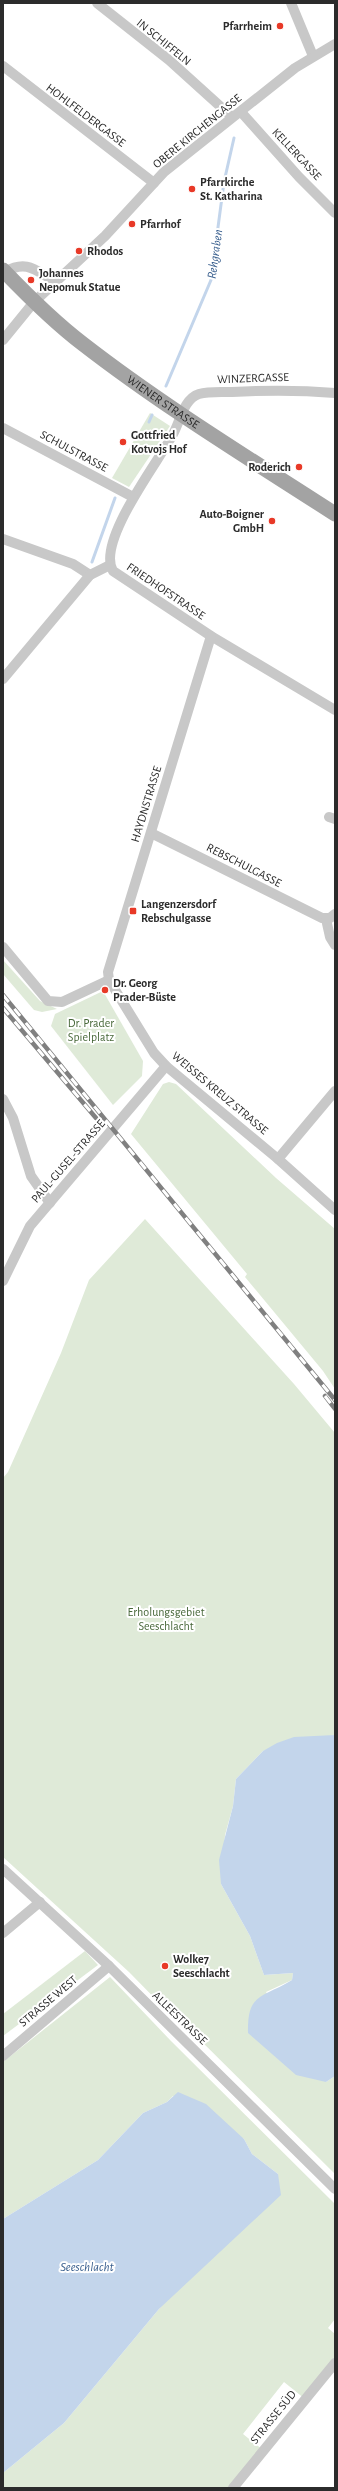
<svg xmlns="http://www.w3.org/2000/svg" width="338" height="2491" viewBox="0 0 338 2491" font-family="'Alegreya Sans',sans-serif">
<rect width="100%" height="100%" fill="#fff"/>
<g fill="#dfead8">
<polygon points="150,413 170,426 129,487 112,478"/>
<polygon points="3,960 40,1001 57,1009 42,1012 34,1010 3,974"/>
<polygon points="103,991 143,1061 142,1076 113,1105 51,1026 55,1014"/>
<polygon points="169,1082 176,1084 276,1178 335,1229 335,1389 323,1371 245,1277 247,1274 131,1134 163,1084"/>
<polygon points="145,1219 294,1384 335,1433 335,1735 263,1751 236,1779 233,1806 225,1835 221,1884 250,1936 264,1975 293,1973 292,1980 266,1992 326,2082 335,2076 335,2174 183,2023 177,2021 129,1972 3,1857 3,1478 8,1472 61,1353 89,1280"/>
<polygon points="85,1951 98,1965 3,2036 3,2014"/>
<polygon points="110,1977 171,2041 335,2204 335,2319 328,2328 335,2334 335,2363 305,2399 284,2382 243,2434 263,2450 233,2488 3,2488 3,2473 64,2423 159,2309 278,2174 252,2154 244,2139 173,2096 167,2102 143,2113 98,2160 3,2219 3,2062"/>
</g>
<g fill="#c3d5eb">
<path d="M 335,1735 L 335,2076 L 326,2082 L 296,2075 L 248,2033 C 247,1992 263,1998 292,1980 L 293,1973 L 264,1975 L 250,1936 L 221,1884 L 219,1860 L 233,1806 L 236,1779 L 263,1751 L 277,1743 L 294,1737 Z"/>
<polygon points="178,2092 206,2104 244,2139 252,2154 278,2174 281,2195 159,2309 64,2423 3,2473 3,2219 98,2160 143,2113 167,2102"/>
</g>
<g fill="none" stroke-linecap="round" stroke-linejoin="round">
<g stroke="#c3d5eb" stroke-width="3">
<polyline points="166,386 211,280 224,182 234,138"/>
<polyline points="149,422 152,415"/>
<polyline points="92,562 115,498"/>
</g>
<g stroke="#c8c8c8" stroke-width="10">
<polyline points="97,3 169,60 232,117"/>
<polyline points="291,3 313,56"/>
<polyline points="3,66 154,183"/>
<polyline points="241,112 299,177 335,213"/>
<path d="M 5,272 C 27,259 36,271 56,282"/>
<polyline points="3,340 34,302 105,236 164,172 295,68 335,44"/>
<path d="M 335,393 C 300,390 267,390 232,392 C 222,392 209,391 199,394 C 183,399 180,423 172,436 C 158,462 96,542 113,571 L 211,636 L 335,710"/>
<polyline points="3,428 133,497"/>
<polyline points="3,539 73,564 90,575"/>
<polyline points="211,636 108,972 109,980 154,1053 166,1066 278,1159 335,1210"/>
<polyline points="3,679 90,575 110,565"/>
<polyline points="329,817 335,819"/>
<polyline points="151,833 322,918 330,918 335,914"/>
<polyline points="326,919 330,937 335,945"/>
<polyline points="3,947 48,1001 62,1002 109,980"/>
<polyline points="3,1099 13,1118 31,1176 50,1203"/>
<polyline points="278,1159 335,1091"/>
<polyline points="3,1281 30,1226 166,1066"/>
<polyline points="3,1869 109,1966 335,2189"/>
<polyline points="3,1933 40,1902"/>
<polyline points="3,2056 109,1966"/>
<polyline points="233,2488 335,2363"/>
</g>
<path stroke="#a3a3a3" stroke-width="15" id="s1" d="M 3,270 C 28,296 54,322 83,344 C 163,406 250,459 335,514"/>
<g stroke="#808080" stroke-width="4.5">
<g id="rail">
<polyline points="3,995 335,1400"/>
<polyline points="3,1008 96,1118"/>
<polyline points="325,1396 335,1409"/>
</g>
</g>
<use href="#rail" stroke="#fff" stroke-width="3" stroke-dasharray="9" stroke-linecap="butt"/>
</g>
<g fill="#e83927" stroke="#fff" stroke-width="1.5">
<circle cx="280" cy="26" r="4"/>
<circle cx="192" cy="189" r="4"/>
<circle cx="132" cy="224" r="4"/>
<circle cx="79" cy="251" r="4"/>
<circle cx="31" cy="280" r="4"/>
<circle cx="123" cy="442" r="4"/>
<circle cx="299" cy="467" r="4"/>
<circle cx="272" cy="521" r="4"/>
<rect x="129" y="907" width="8" height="8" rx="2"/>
<circle cx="105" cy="990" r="4"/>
<circle cx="165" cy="1966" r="4"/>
</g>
<g text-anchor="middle" stroke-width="4" stroke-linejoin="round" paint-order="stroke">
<g font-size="12" font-weight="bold" fill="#2b2b2b" stroke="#fff" text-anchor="start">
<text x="272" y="30" text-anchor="end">Pfarrheim</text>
<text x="200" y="186">Pfarrkirche<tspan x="200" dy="14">St. Katharina</tspan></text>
<text x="140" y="228">Pfarrhof</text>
<text x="87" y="255">Rhodos</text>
<text x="39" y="277">Johannes<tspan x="39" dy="14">Nepomuk Statue</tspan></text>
<text x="131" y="439">Gottfried<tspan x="131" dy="14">Kotvojs Hof</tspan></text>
<text x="291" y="471" text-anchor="end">Roderich</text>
<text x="264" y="518" text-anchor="end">Auto-Boigner<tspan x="264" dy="14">GmbH</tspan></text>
<text x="141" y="908">Langenzersdorf<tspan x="141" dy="14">Rebschulgasse</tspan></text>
<text x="113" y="987">Dr. Georg<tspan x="113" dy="14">Prader-Büste</tspan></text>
<text x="173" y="1963">Wolke7<tspan x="173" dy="14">Seeschlacht</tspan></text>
</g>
<g font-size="12" fill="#2b2b2b" stroke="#fff">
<text transform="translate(164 42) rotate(39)" y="4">IN SCHIFFELN</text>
<text transform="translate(86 115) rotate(37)" y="4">HOHLFELDERGASSE</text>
<text transform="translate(197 131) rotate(-39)" y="4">OBERE KIRCHENGASSE</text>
<text transform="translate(297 154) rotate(47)" y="4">KELLERGASSE</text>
<text transform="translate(253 378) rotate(-2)" y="4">WINZERGASSE</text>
<text dy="4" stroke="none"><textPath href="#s1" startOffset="208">WIENER STRASSE</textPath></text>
<text transform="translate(74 451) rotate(28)" y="4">SCHULSTRASSE</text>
<text transform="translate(166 591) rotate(34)" y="4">FRIEDHOFSTRASSE</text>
<text transform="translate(146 804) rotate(-73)" y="4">HAYDNSTRASSE</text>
<text transform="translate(244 865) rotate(27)" y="4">REBSCHULGASSE</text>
<text transform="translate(220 1093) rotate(40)" y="4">WEISSES KREUZ STRASSE</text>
<text transform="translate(68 1161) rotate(-49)" y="4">PAUL-GUSEL-STRASSE</text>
<text transform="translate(48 2001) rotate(-40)" y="4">STRASSE WEST</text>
<text transform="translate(180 2018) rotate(44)" y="4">ALLEESTRASSE</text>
<text transform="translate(273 2417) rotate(-51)" y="4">STRASSE SÜD</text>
</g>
<g font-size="12" fill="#476739" stroke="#fff">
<text x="91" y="1027">Dr. Prader<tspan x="91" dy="14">Spielplatz</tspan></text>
<text x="166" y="1616">Erholungsgebiet<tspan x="166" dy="14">Seeschlacht</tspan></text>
</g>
<g font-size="13" font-style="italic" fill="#395f8e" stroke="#fff">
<text transform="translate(214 254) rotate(-82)" y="5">Rehgraben</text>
<text x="87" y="2271">Seeschlacht</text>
</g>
</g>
<rect width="338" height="2491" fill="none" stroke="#2b2b2b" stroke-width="8"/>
</svg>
